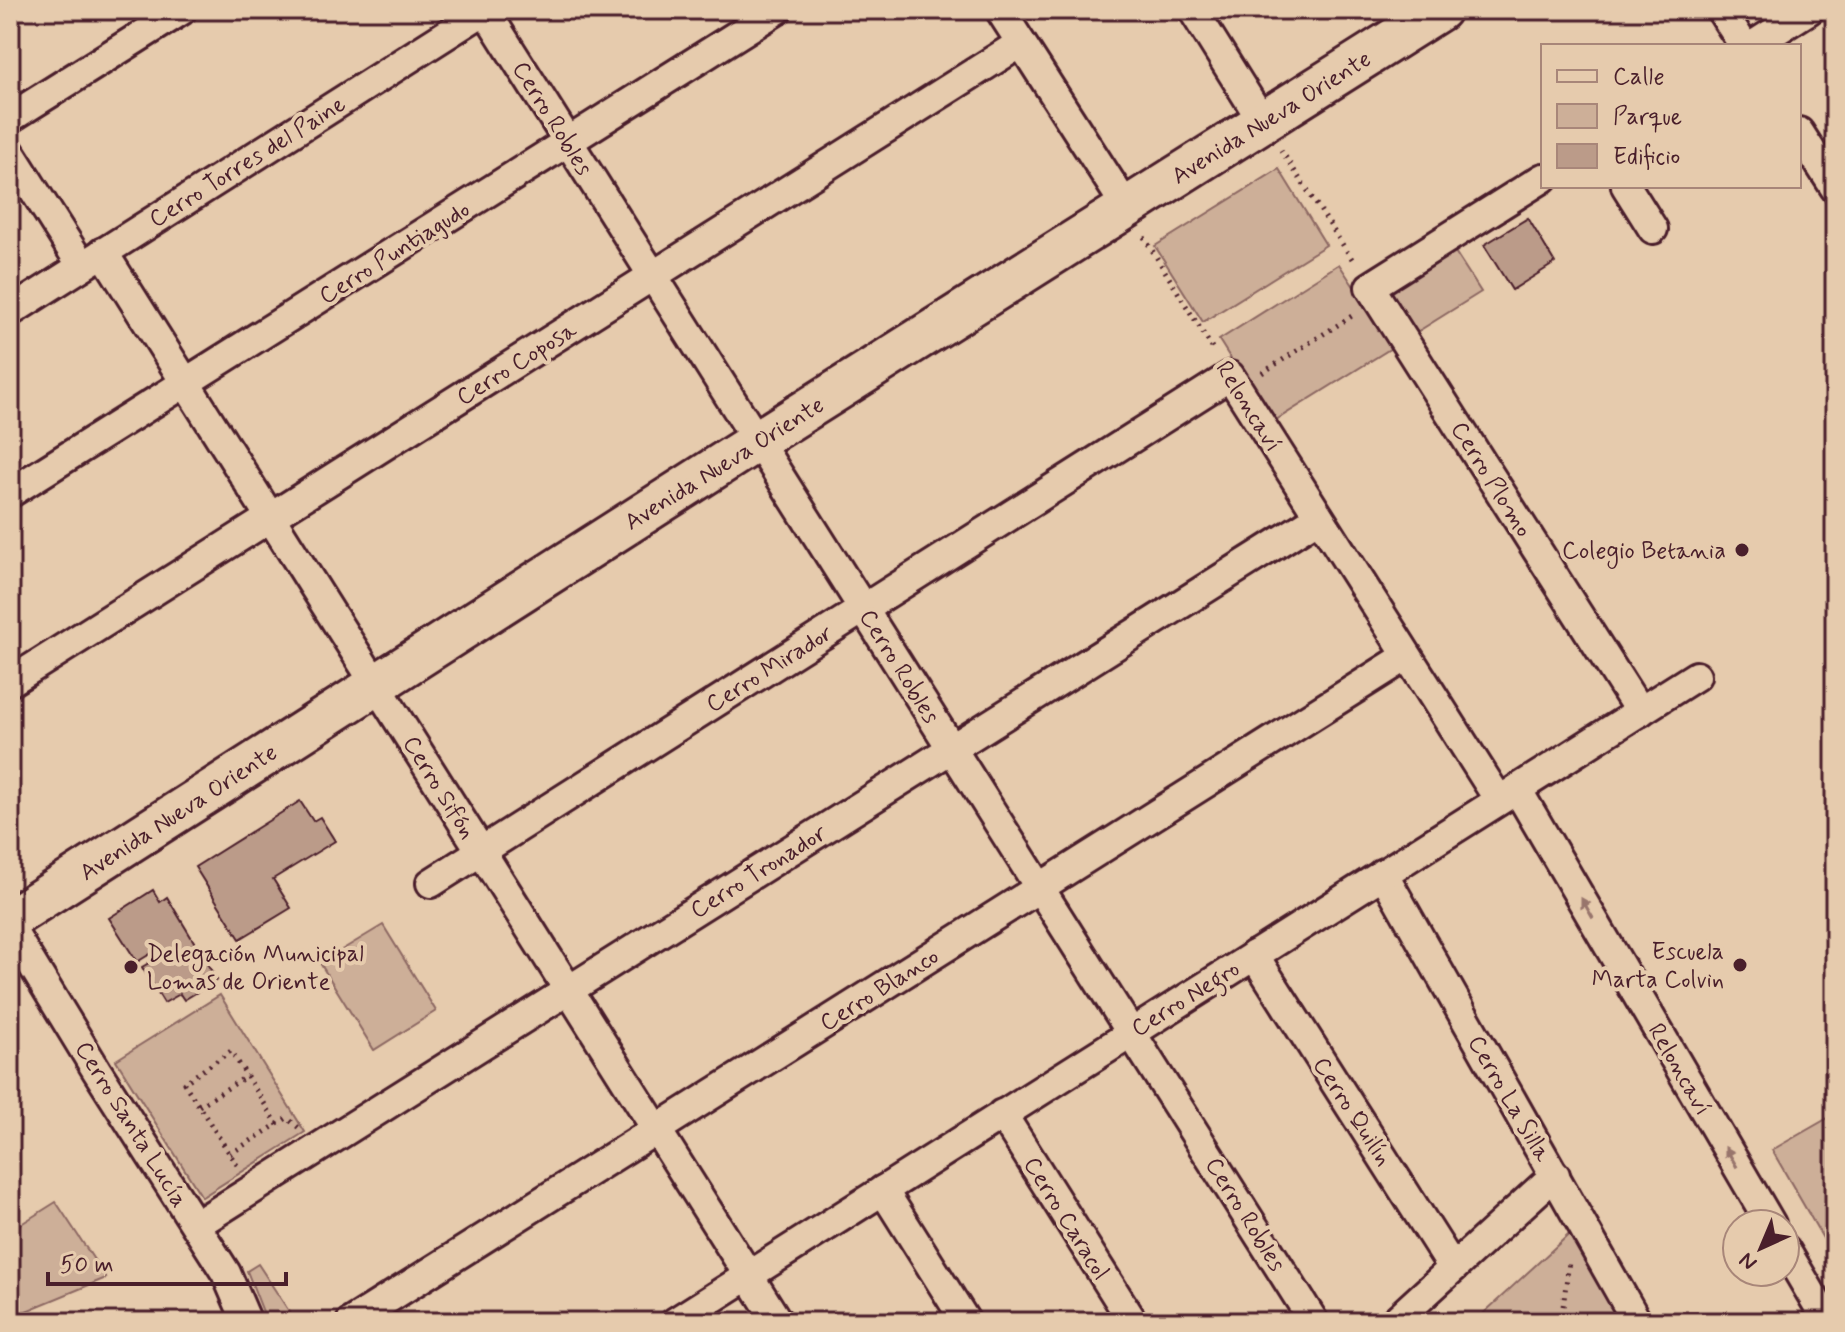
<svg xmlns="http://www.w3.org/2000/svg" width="1845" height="1332" viewBox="0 0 1845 1332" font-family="Mynerve,sans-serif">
<rect width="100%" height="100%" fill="#e6cbad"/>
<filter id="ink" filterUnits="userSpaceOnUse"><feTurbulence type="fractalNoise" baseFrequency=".0125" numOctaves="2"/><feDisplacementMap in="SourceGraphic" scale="16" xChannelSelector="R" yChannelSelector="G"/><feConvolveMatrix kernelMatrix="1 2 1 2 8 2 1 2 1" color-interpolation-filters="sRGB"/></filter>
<g filter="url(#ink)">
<g fill="#cdaf98" stroke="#8c6762" stroke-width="2">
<polygon points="1279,169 1326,245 1203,322 1155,246"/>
<polygon points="1452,247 1481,292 1271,423 1219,340 1339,264 1364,302"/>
<polygon points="383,925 436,1011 374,1050 320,963"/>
<polygon points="220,995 305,1132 202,1197 116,1060"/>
<polygon points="1835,1114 1835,1259 1772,1150"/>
<polygon points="56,1202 106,1278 21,1313 24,1322 10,1322 10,1231"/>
<polygon points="1577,1227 1622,1322 1474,1322"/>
<polygon points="258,1264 296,1322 267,1322 247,1271"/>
</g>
<g fill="#bb9b89" stroke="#4a1f2b" stroke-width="2">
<polygon points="1528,218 1555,263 1512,290 1484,245"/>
<polygon points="300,801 313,821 320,817 335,841 273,879 291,908 240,939 195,867"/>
<polygon points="153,890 160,902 167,897 217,980 184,1000 180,994 164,1003 142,967 159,957 155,951 137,962 109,918"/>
</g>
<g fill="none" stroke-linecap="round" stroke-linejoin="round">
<g stroke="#4a1f2b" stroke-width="34">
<g id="street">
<polyline points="1000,10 1127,208"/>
<polyline points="1193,10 1263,122"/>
<polyline points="1721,10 1744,46"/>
<polyline points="1752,46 1809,10"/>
<polyline points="10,118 182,10"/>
<polyline points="1799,132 1835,188"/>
<polyline points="10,152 82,266"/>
<polyline points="1543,178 1370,287 1640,712"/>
<polyline points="1626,186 1653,229"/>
<polyline points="103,252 778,1322"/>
<polyline points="10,312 485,10 1314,1322"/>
<polyline points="10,493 777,10"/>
<polyline points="10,682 1021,43"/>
<polyline points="1517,789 1771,1224"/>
<polyline points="1383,873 1637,1322"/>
<polyline points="431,883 1230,376 1499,800"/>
<polyline points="10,928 97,1071 226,1273 247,1322"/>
<polyline points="1254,955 1453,1268"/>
<polyline points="1002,1114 1133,1322"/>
<polyline points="883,1190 966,1322"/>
<polyline points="196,1225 1319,517"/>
<polyline points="1785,1249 1828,1322"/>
<polyline points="351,1322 1407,656"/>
<polyline points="675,1322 1696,676"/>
<polyline points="1394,1322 1555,1175"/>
</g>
</g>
<g stroke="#4a1f2b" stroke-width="46">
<polyline id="secondary" points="10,919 757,441 1440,10"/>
</g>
<g stroke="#4a1f2b" stroke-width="5" stroke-dasharray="2 6" stroke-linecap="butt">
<polyline points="1281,150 1354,262"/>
<polyline points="1144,237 1214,351"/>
<polyline points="1262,373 1355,314"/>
<polyline points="199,1106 247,1076"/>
<polyline points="230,1154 287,1118 299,1128"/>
<polyline points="237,1165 184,1083 231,1051 278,1125"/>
<polyline points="1561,1322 1569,1262"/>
</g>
<use href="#street" stroke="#e6cbad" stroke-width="28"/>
<use href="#secondary" stroke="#e6cbad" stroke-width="40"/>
</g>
<defs><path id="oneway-solid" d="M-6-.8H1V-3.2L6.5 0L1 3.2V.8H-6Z" transform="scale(2)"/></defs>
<g fill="#98756c">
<use href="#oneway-solid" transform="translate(1587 908) rotate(-120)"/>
<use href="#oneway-solid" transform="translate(1731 1157) rotate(-120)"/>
</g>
</g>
<g fill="#4a1f2b" stroke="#e6cbad" stroke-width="3">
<circle cx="1742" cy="550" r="8"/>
<circle cx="1740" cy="965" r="8"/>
<circle cx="131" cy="967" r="8"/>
</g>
<g text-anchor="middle" stroke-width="8" stroke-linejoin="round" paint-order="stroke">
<g font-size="24" fill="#4a1f2b" stroke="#e6cbad">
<text transform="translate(1271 117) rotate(-32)" y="8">Avenida Nueva Oriente</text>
<text transform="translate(553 118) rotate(58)" y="8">Cerro Robles</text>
<text transform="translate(247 161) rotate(-32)" y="8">Cerro Torres del Paine</text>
<text transform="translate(394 252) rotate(-32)" y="8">Cerro Puntiagudo</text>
<text transform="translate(516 363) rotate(-32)" y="8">Cerro Coposa</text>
<text transform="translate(1249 406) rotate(58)" y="8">Reloncaví</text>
<text transform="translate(724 463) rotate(-32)" y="8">Avenida Nueva Oriente</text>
<text transform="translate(1492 479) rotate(58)" y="8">Cerro Plomo</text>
<text transform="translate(900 666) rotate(58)" y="8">Cerro Robles</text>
<text transform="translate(769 668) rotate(-32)" y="8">Cerro Mirador</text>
<text transform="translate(440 787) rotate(58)" y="8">Cerro Sifón</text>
<text transform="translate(178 812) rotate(-33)" y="8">Avenida Nueva Oriente</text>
<text transform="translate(758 871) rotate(-32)" y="8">Cerro Tronador</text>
<text transform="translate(879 989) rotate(-32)" y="8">Cerro Blanco</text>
<text transform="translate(1185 998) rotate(-32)" y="8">Cerro Negro</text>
<text transform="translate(1680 1069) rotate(60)" y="8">Reloncaví</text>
<text transform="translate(1510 1098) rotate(60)" y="8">Cerro La Silla</text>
<text transform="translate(1353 1111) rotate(57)" y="8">Cerro Quilín</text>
<text transform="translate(132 1124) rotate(58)" y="8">Cerro Santa Lucía</text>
<text transform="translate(1246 1214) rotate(58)" y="8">Cerro Robles</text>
<text transform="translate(1067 1218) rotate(58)" y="8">Cerro Caracol</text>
</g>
<g font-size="24" fill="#4a1f2b" stroke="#e6cbad" text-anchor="end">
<text x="1726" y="558">Colegio Betania</text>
<text x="1724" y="959">Escuela<tspan x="1724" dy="28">Marta Colvin</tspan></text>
<text x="147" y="961" text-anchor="start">Delegación Municipal<tspan x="147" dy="28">Lomas de Oriente</tspan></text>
</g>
</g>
<rect width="1845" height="1332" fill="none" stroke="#e6cbad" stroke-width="40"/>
<rect x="20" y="20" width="1805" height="1292" fill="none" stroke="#4a1f2b" stroke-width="3" filter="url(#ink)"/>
<rect x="1541" y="44" width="260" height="144" fill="#e6cbad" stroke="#a88679" stroke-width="2"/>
<rect x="1557" y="70" width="40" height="12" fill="#e6cbad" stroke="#a88679" stroke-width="2"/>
<text x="1613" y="84" font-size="24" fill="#4a1f2b">Calle</text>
<rect x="1557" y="104" width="40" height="24" fill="#cdaf98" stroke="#a88679" stroke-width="2"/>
<text x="1613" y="124" font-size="24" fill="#4a1f2b">Parque</text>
<rect x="1557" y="144" width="40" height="24" fill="#bb9b89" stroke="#a88679" stroke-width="2"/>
<text x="1613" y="164" font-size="24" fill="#4a1f2b">Edificio</text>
<g transform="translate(1761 1248) rotate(224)"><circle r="38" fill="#e6cbad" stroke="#a88679" stroke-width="2"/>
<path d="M0-6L14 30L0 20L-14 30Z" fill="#4a1f2b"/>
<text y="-12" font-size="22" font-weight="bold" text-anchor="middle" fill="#4a1f2b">N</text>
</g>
<path d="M48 1272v12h238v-12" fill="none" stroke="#4a1f2b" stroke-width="4"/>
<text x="60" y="1272" font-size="24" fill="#4a1f2b" stroke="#e6cbad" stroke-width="6" paint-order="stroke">50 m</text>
</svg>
